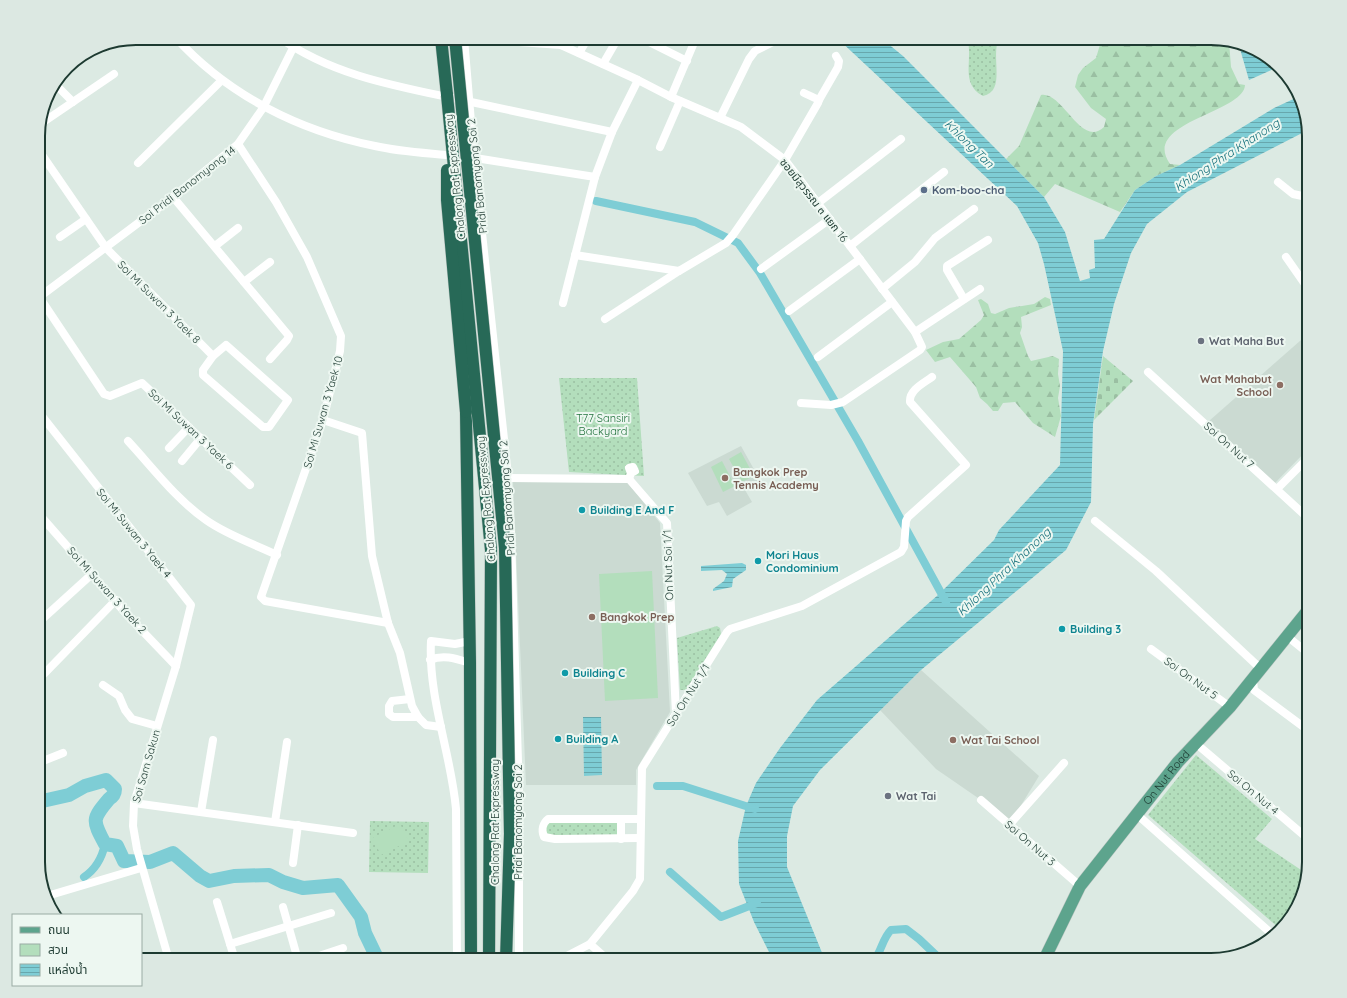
<svg xmlns="http://www.w3.org/2000/svg" width="1347" height="998" viewBox="0 0 1347 998" font-family="Quicksand,'Noto Sans Thai',sans-serif">
<defs>
<pattern id="green-dots" width="8" height="8" patternUnits="userSpaceOnUse"><rect width="8" height="8" fill="#b3debc"/><path d="M2 2h.1M6 6h.1" fill="none" stroke="#9abfa2" stroke-width="1.8" stroke-linecap="round"/></pattern>
<pattern id="forest-firs" width="22" height="20" patternUnits="userSpaceOnUse"><rect width="22" height="20" fill="#b3debc"/><path d="M5 1l3.5 6h-7zM16 11l3.5 6h-7z" fill="#9abfa2"/></pattern>
<pattern id="cemetery-stones" width="16" height="16" patternUnits="userSpaceOnUse"><rect width="16" height="16" fill="#b3debc"/><path d="M2 7V4a2 2 0 0 1 4 0v3zM10 15v-3a2 2 0 0 1 4 0v3z" fill="#9abfa2"/></pattern>
<pattern id="water-rules" width="6" height="5" patternUnits="userSpaceOnUse"><rect width="6" height="5" fill="#7ecdd5"/><path d="M0 2.5h6" fill="none" stroke="#67a7ad"/></pattern>
</defs>
<rect width="100%" height="100%" fill="#dceae3"/>
<g fill="#cbdad2">
<polygon points="1301,340 1309,348 1309,448 1275,483 1209,421"/>
<polygon points="741,446 761,482 745,490 752,502 727,516 719,502 707,506 688,473"/>
<polygon points="513,482 628,483 660,523 670,712 636,770 636,785 526,785"/>
<polygon points="921,670 1039,776 1009,825 981,800 936,769 880,710"/>
</g>
<g fill="url(#green-dots)">
<path d="M 967,38 L 999,38 C 990,57 1007,91 983,96 C 959,83 974,59 967,38 Z"/>
<polygon points="559,378 637,378 644,476 569,472"/>
<polygon points="717,626 720,628 721,634 686,690 680,690 677,638"/>
<path d="M 1196,755 L 1272,819 L 1255,839 L 1307,874 C 1304,895 1297,915 1280,929 L 1148,815 Z"/>
<polygon points="370,821 429,822 428,873 369,872"/>
<path d="M 619,821 L 620,836 L 550,836 C 546,833 545,830 546,825 L 550,822 Z"/>
</g>
<g fill="url(#forest-firs)">
<path d="M 1102,38 L 1211,38 L 1229,41 L 1231,67 L 1239,84 L 1245,85 C 1244,113 1140,122 1170,164 L 1180,165 L 1156,176 L 1135,190 L 1120,212 L 1055,184 L 1044,197 L 1006,159 L 1019,146 L 1041,95 C 1063,91 1081,149 1104,127 L 1106,119 L 1091,108 L 1075,87 L 1078,75 L 1083,68 L 1096,58 Z"/>
<polygon points="1045,297 1050,299 1051,305 1021,317 1022,327 1020,333 1028,356 1031,361 1053,356 1059,359 1058,374 1060,386 1058,398 1061,416 1055,437 1033,423 1015,402 1003,403 998,411 993,411 987,404 980,398 976,387 950,357 935,362 926,350 943,342 959,339 981,320 984,315 978,300 981,299 988,304 991,313 995,314 1009,308 1034,304"/>
</g>
<polygon fill="url(#cemetery-stones)" points="1103,356 1133,381 1094,420"/>
<g fill="#b3debc">
<polygon points="741,452 754,476 742,482 729,459"/>
<polygon points="722,461 735,486 723,492 711,467"/>
<polygon points="652,571 658,698 605,701 599,574"/>
<polygon points="400,824 409,841 381,855 372,838"/>
</g>
<g fill="url(#water-rules)">
<polygon points="837,38 881,38 903,56 1044,197 1065,232 1080,281 1090,278 1089,270 1095,268 1094,240 1104,239 1135,190 1156,176 1180,165 1274,108 1300,96 1308,130 1187,192 1147,224 1131,253 1114,304 1103,351 1093,424 1091,502 1066,550 921,670 820,770 793,806 787,836 787,867 825,960 773,960 754,922 739,884 738,841 746,806 756,783 780,748 817,700 938,595 994,540 999,530 1060,465 1063,351 1044,264 1038,243 1017,206"/>
<polygon points="1238,42 1271,58 1278,67 1249,80"/>
<polygon points="742,563 746,565 746,570 733,579 732,587 713,591 713,589 724,581 727,574 722,570 701,571 701,566"/>
<polygon points="583,717 601,717 602,775 584,776"/>
</g>
<g fill="none" stroke-linecap="round" stroke-linejoin="round">
<g stroke="#7ecdd5" stroke-width="8">
<polyline points="596,201 695,222 738,243 760,273 858,441 946,602"/>
<polyline points="657,786 683,786 755,809"/>
<polyline points="670,872 721,917 757,903"/>
<path d="M 84,877 C 96,869 102,858 105,844"/>
<path d="M 874,960 C 882,951 882,939 891,930 L 906,929 L 919,939 L 939,958 L 949,960"/>
</g>
<path stroke="#7ecdd5" stroke-width="14" d="M 38,802 L 69,795 L 85,786 L 106,780 L 115,789 C 115,794 113,796 109,799 C 92,819 92,820 105,844 L 117,846 L 124,861 L 150,862 L 173,853 L 200,876 L 209,881 L 234,876 L 269,875 L 283,882 L 303,888 L 338,885 L 361,917 L 365,933 L 378,960"/>
<g stroke="#bbc4c1" stroke-width="13">
<g id="primary">
<path id="s1" d="M 1044,960 L 1080,886 L 1178,762 L 1230,707 L 1309,609"/>
</g>
</g>
<g stroke="#bbc4c1" stroke-width="13">
<g id="highway">
<polyline points="441,38 447,95"/>
<polyline points="466,412 470,663 471,960"/>
</g>
</g>
<g stroke="#fff" stroke-width="8">
<path d="M 176,38 C 228,95 299,131 375,146 C 401,152 429,153 456,156"/>
<path d="M 280,38 C 332,75 395,86 457,99 C 508,110 560,121 612,132"/>
<polyline points="463,38 561,45 638,80 671,97 741,127 785,160 915,332 922,347 920,350 843,402 831,405 801,403"/>
<polyline points="464,38 474,158 507,467 511,535 519,794 519,960"/>
<polyline points="641,38 687,61"/>
<polyline points="561,45 565,38"/>
<polyline points="579,53 588,38"/>
<polyline points="603,64 618,38"/>
<polyline points="55,84 73,102"/>
<polyline points="671,97 696,38"/>
<polyline points="819,100 838,67 839,61 836,56"/>
<polyline points="720,118 749,59 755,51 779,39"/>
<polyline points="39,125 114,74"/>
<polyline points="238,144 276,202 307,257 341,336 340,351 323,420 261,597 265,601 388,623"/>
<polyline points="660,147 680,101"/>
<polyline points="38,149 106,248 213,356"/>
<polyline points="469,157 595,177"/>
<polyline points="138,163 222,80"/>
<polyline points="1278,182 1293,194 1307,197 1309,201"/>
<polyline points="173,197 289,336 287,340 270,359"/>
<polyline points="818,203 901,139"/>
<polyline points="60,237 86,219"/>
<polyline points="215,246 238,228"/>
<polyline points="850,246 944,172"/>
<polyline points="575,255 679,271 726,243 733,235 785,160 818,103 819,100 804,93"/>
<polyline points="1286,257 1309,290"/>
<polyline points="761,269 830,219"/>
<polyline points="244,282 270,262"/>
<polyline points="882,289 915,262 935,238 974,209"/>
<polyline points="38,295 104,394 110,396 142,383 250,485"/>
<polyline points="38,298 173,197 238,144 263,108 298,38"/>
<polyline points="964,299 947,270 947,266 988,240"/>
<polyline points="563,303 595,177 612,132 638,80"/>
<polyline points="789,311 860,259"/>
<polyline points="605,319 679,271"/>
<polyline points="915,332 980,289"/>
<polygon points="226,345 288,400 269,427 263,427 203,375 203,370 213,356"/>
<polyline points="818,357 892,302"/>
<polyline points="1148,372 1309,519"/>
<polyline points="38,411 191,605 176,666 134,803 133,826 137,849 169,960"/>
<polyline points="323,420 362,433 372,556 388,623 400,653 412,706 418,717 426,725 441,727"/>
<path d="M 128,441 C 153,468 176,499 206,520 C 227,535 254,544 277,555"/>
<polyline points="169,448 189,427"/>
<polyline points="182,461 201,438"/>
<polyline points="507,478 629,479 667,523 676,714"/>
<polyline points="629,479 631,473 629,468 633,467 635,471 631,473"/>
<polyline points="1277,489 1309,457"/>
<polyline points="38,513 129,617 176,666"/>
<polyline points="1095,521 1156,571 1261,669"/>
<polyline points="38,623 92,574"/>
<polyline points="1288,637 1309,654"/>
<polyline points="1151,649 1230,707"/>
<path d="M 430,660 C 444,654 457,659 470,663"/>
<polyline points="41,677 116,600"/>
<polyline points="1253,680 1254,690 1309,731"/>
<polyline points="103,685 119,696 125,710 132,719 157,726"/>
<polyline points="410,699 392,701 389,706 389,714 393,717 418,717"/>
<polyline points="1199,746 1307,838"/>
<polyline points="38,763 63,753"/>
<polyline points="981,800 1080,886"/>
<polyline points="134,803 353,833"/>
<polyline points="201,812 213,740"/>
<polyline points="1141,818 1273,935"/>
<polyline points="621,819 621,839"/>
<polyline points="275,822 287,742"/>
<polyline points="1009,825 1064,763"/>
<path d="M 640,838 L 555,839 L 544,837 C 541,830 543,823 548,819 L 641,819"/>
<polyline points="293,863 298,825"/>
<polyline points="47,896 141,868"/>
<polyline points="217,902 235,960"/>
<polyline points="283,907 298,960"/>
<polyline points="230,944 331,913"/>
<polyline points="203,960 207,959"/>
<polyline points="307,960 343,948"/>
<path d="M 457,960 L 456,809 C 451,753 428,698 431,641 L 455,644 L 470,641"/>
<polyline points="559,960 590,944"/>
<path d="M 608,960 L 590,944 L 633,891 L 640,879 L 642,768 L 727,632 L 730,629 L 802,606 L 901,552 L 904,547 L 906,521 L 908,517 L 966,465 L 910,402 C 909,390 924,383 932,377"/>
</g>
<use href="#primary" stroke="#5da48d" stroke-width="12"/>
<use href="#highway" stroke="#276957" stroke-width="12"/>
<g stroke="#bbc4c1" stroke-width="13" stroke-linecap="butt">
<g id="highway-bridge">
<polyline points="455,38 505,548 510,834 506,960"/>
<polyline points="447,95 491,550 489,960"/>
<polyline points="447,170 447,200 466,412"/>
</g>
</g>
<use href="#highway-bridge" stroke="#276957" stroke-width="12"/>
</g>
<circle fill="#5c6f8a" stroke="#edf7f1" stroke-width="1.5" cx="924" cy="190" r="4"/>
<g fill="#6b7280" stroke="#edf7f1" stroke-width="1.5">
<circle cx="1201" cy="341" r="4"/>
<circle cx="888" cy="796" r="4"/>
</g>
<g fill="#8d6e63" stroke="#edf7f1" stroke-width="1.5">
<circle cx="1280" cy="385" r="4"/>
<circle cx="725" cy="478" r="4"/>
<circle cx="592" cy="617" r="4"/>
<circle cx="953" cy="740" r="4"/>
</g>
<g fill="#0f9aa8" stroke="#edf7f1" stroke-width="1.5">
<circle cx="582" cy="510" r="4"/>
<circle cx="758" cy="561" r="4"/>
<circle cx="1062" cy="629" r="4"/>
<circle cx="565" cy="673" r="4"/>
<circle cx="558" cy="739" r="4"/>
</g>
<g text-anchor="middle" stroke-width="4" stroke-linejoin="round" paint-order="stroke">
<g font-size="11" fill="#1d3a31" stroke="#edf7f1">
<text transform="translate(477 176) rotate(-96)" y="4">Pridi Banomyong Soi 2</text>
<text transform="translate(455 177) rotate(-96)" y="4">Chalong Rat Expressway</text>
<text transform="translate(187 185) rotate(-38)" y="4">Soi Pridi Banomyong 14</text>
<text transform="translate(814 200) rotate(52)" y="4">ซอยมีสุวรรณ ๓ แยก 16</text>
<text transform="translate(159 302) rotate(45)" y="4">Soi Mi Suwan 3 Yaek 8</text>
<text transform="translate(323 412) rotate(-74)" y="4">Soi Mi Suwan 3 Yaek 10</text>
<text transform="translate(191 429) rotate(43)" y="4">Soi Mi Suwan 3 Yaek 6</text>
<text transform="translate(1229 445) rotate(42)" y="4">Soi On Nut 7</text>
<text transform="translate(507 498) rotate(-94)" y="4">Pridi Banomyong Soi 2</text>
<text transform="translate(486 499) rotate(-95)" y="4">Chalong Rat Expressway</text>
<text transform="translate(134 533) rotate(51)" y="4">Soi Mi Suwan 3 Yaek 4</text>
<text transform="translate(668 565) rotate(-92)" y="4">On Nut Soi 1/1</text>
<text transform="translate(107 590) rotate(48)" y="4">Soi Mi Suwan 3 Yaek 2</text>
<text transform="translate(1191 678) rotate(36)" y="4">Soi On Nut 5</text>
<text transform="translate(688 695) rotate(-58)" y="4">Soi On Nut 1/1</text>
<text transform="translate(146 766) rotate(-74)" y="4">Soi Sam Sakun</text>
<text dy="4" stroke="none"><textPath href="#s1" startOffset="221">On Nut Road</textPath></text>
<text transform="translate(1253 792) rotate(40)" y="4">Soi On Nut 4</text>
<text transform="translate(495 822) rotate(-90)" y="4">Chalong Rat Expressway</text>
<text transform="translate(518 822) rotate(-90)" y="4">Pridi Banomyong Soi 2</text>
<text transform="translate(1030 843) rotate(41)" y="4">Soi On Nut 3</text>
</g>
<g font-size="11" font-weight="bold" fill="#4e5e75" stroke="#edf7f1" text-anchor="start">
<text x="932" y="194">Kom-boo-cha</text>
</g>
<g font-size="11" font-weight="bold" fill="#5b616d" stroke="#edf7f1" text-anchor="start">
<text x="1209" y="345">Wat Maha But</text>
<text x="896" y="800">Wat Tai</text>
</g>
<g font-size="11" font-weight="bold" fill="#785e54" stroke="#edf7f1" text-anchor="start">
<text x="1272" y="383" text-anchor="end">Wat Mahabut<tspan x="1272" dy="13">School</tspan></text>
<text x="733" y="476">Bangkok Prep<tspan x="733" dy="13">Tennis Academy</tspan></text>
<text x="600" y="621">Bangkok Prep</text>
<text x="961" y="744">Wat Tai School</text>
</g>
<g font-size="11" fill="#24743f" stroke="#edf7f1">
<text x="603" y="422">T77 Sansiri<tspan x="603" dy="13">Backyard</tspan></text>
</g>
<g font-size="11" font-weight="bold" fill="#0d838f" stroke="#edf7f1" text-anchor="start">
<text x="590" y="514">Building E And F</text>
<text x="766" y="559">Mori Haus<tspan x="766" dy="13">Condominium</tspan></text>
<text x="1070" y="633">Building 3</text>
<text x="573" y="677">Building C</text>
<text x="566" y="743">Building A</text>
</g>
<g font-size="12" font-style="italic" fill="#136f7a" stroke="#edf7f1">
<text transform="translate(969 144) rotate(44)" y="4">Khlong Tan</text>
<text transform="translate(1227 155) rotate(-33)" y="4">Khlong Phra Khanong</text>
<text transform="translate(1004 572) rotate(-43)" y="4">Khlong Phra Khanong</text>
</g>
</g>
<path d="M0 0H1347V998H0ZM136 45H1211A91 91 0 0 1 1302 136V862A91 91 0 0 1 1211 953H136A91 91 0 0 1 45 862V136A91 91 0 0 1 136 45Z" fill="#dce8e2" fill-rule="evenodd"/>
<path fill="none" stroke="#1d3a31" stroke-width="2" d="M136 45H1211A91 91 0 0 1 1302 136V862A91 91 0 0 1 1211 953H136A91 91 0 0 1 45 862V136A91 91 0 0 1 136 45Z"/>
<rect x="12" y="914" width="130" height="72" fill="#edf7f1" stroke="#9aaba4"/>
<rect x="20" y="927" width="20" height="6" fill="#5da48d" stroke="#9aaba4"/>
<text x="48" y="934" font-size="12" fill="#1d3a31">ถนน</text>
<rect x="20" y="944" width="20" height="12" fill="#b3debc" stroke="#9aaba4"/>
<text x="48" y="954" font-size="12" fill="#1d3a31">สวน</text>
<rect x="20" y="964" width="20" height="12" fill="url(#water-rules)" stroke="#9aaba4"/>
<text x="48" y="974" font-size="12" fill="#1d3a31">แหล่งน้ำ</text>
</svg>
